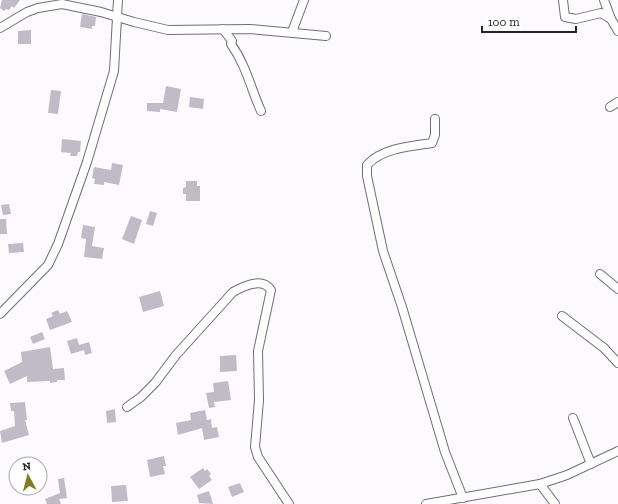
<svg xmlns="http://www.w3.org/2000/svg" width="618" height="504" viewBox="0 0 618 504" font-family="'Zilla Slab',serif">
<rect width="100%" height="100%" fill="#fcfaff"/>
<g fill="#c0bbc6">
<polygon points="2,0 20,0 14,8 12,6 9,10 6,9 4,11 0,8"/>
<polygon points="82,14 96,17 95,26 92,26 92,29 80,27"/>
<polygon points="31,30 31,44 18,44 18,31"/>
<polygon points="166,86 181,89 177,112 160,109 160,112 147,111 147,103 163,103"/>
<polygon points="51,90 61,91 58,114 48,113"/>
<polygon points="190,97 204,99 203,109 189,107"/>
<polygon points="62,139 81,141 80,152 78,152 77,156 70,156 71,153 61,152"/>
<polygon points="112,163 123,165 119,185 104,182 104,185 94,184 95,179 92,178 94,167 111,170"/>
<polygon points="186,181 197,181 197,186 200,186 200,201 186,201 186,194 183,194 183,188 186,187"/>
<polygon points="9,204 11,214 3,215 1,205"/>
<polygon points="150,211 157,213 153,226 146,224"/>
<polygon points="131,216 142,220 134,244 122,239"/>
<polygon points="0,219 6,219 7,234 0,234"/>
<polygon points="83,225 95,227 92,246 104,248 102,259 84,257 86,239 81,238"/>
<polygon points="23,243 24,252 9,253 8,244"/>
<polygon points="160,291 164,306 143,312 139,297"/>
<polygon points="58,310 60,314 67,311 72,322 50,330 46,319 53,316 51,313"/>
<polygon points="42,332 45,339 33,344 30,337"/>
<polygon points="77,338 79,345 89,342 92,353 85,355 84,350 71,354 67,341"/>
<polygon points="50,347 53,369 64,368 65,380 57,380 57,382 50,383 50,381 27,382 27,376 10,384 4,371 22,362 21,352"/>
<polygon points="236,355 237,371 220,372 220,356"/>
<polygon points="228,381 231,400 214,402 215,407 209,408 206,393 214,392 213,383"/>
<polygon points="25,402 27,420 25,420 29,435 2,443 0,431 15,426 14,411 11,411 10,403"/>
<polygon points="115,409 116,422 107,423 106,411"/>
<polygon points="205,410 207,420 211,419 212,428 217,427 219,437 204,440 202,428 178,435 176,423 191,420 190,413"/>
<polygon points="164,456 166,466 163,466 165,474 150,477 147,460"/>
<polygon points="203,468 205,471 207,469 211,474 209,476 212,480 199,489 190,477"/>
<polygon points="64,478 67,498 59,499 61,504 47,504 45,499 60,493 58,479"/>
<polygon points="240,483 244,492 232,497 228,487"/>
<polygon points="126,485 128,501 112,502 111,486"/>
<polygon points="209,491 213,504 199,503 197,495"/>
</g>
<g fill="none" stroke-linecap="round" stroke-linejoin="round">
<g stroke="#716c76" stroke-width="10">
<g id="minor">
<polyline points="563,0 565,17 576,19 601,13 611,19 618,31"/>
<polyline points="604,0 611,19"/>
<polyline points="0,28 27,12 38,8 62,4 101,12 134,22 168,30 250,29 326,36"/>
<path d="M 223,29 L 232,41 L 231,44 C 246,65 251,89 261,111"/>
<polyline points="292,32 304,0"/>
<polyline points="610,107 618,102"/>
<path d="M 435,119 L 435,135 L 432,143 C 411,146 382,148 367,165 L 367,176 L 383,251 L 402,307 L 445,452 L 463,498"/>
<polyline points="600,274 618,289"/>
<polyline points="0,314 48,265 58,244 87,162 114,71 118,0"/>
<polyline points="562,316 604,348 618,363"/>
<path d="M 127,407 L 141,397 L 155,383 L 176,355 L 233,292 C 244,286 262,277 271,290 L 258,351 L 259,400 L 255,447 L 258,457 L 289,504"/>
<polyline points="573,418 591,464"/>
<polyline points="540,484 555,504"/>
<polyline points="426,504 540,484 567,475 618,451"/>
</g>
</g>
<use href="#minor" stroke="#fff" stroke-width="8"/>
</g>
<g transform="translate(28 476) rotate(353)"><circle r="19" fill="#ffffff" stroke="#a8a7a9"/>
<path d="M0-3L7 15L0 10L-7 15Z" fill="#7f7e26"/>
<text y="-6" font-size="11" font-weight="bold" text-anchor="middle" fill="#252327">N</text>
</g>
<path d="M482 26v6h94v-6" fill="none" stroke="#252327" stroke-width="2"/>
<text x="488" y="26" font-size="12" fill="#252327" stroke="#ffffff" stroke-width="3" paint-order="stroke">100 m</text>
</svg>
